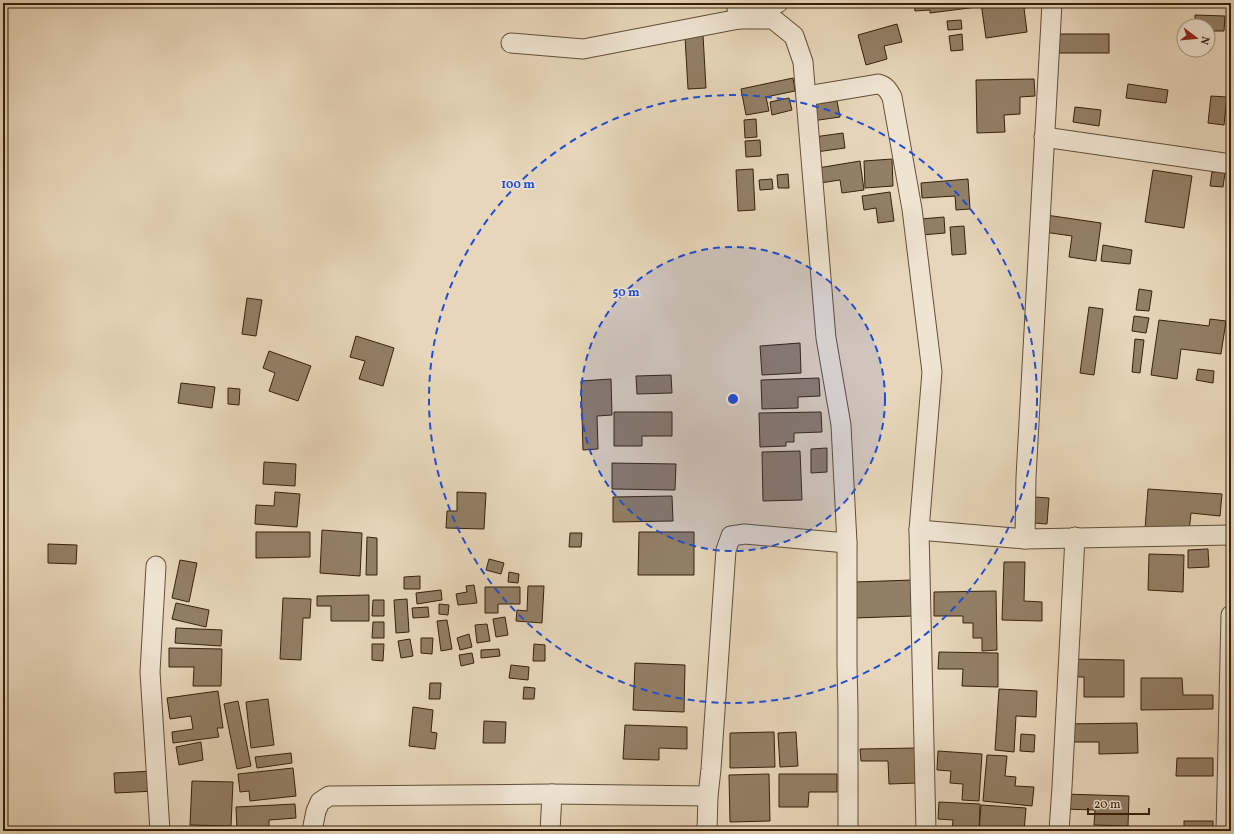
<svg xmlns="http://www.w3.org/2000/svg" width="1234" height="834" viewBox="0 0 1234 834" font-family="Vollkorn,serif">
<rect width="100%" height="100%" fill="#e7d6ba"/>
<filter id="stains"><feTurbulence type="fractalNoise" baseFrequency=".005" numOctaves="4"/><feColorMatrix values="0 0 0 0 .2 0 0 0 0 .09 0 0 0 0 .02 0 0 0 .5 -.17"/></filter>
<radialGradient id="worn" r=".72"><stop offset=".6" stop-color="#630" stop-opacity="0"/><stop offset="1" stop-color="#630" stop-opacity=".3"/></radialGradient>
<g fill="#927f66" stroke="#35210a">
<polygon points="914,3 976,3 977,7 930,13 930,10 915,11"/>
<polygon points="981,3 1038,3 1039,5 1024,8 1027,32 986,38"/>
<polygon points="1195,15 1225,16 1224,31 1208,31 1208,26 1195,26"/>
<polygon points="961,20 962,29 948,30 947,21"/>
<polygon points="897,24 902,42 884,46 887,59 866,65 858,35"/>
<polygon points="962,34 963,50 951,51 949,36"/>
<rect x="1056" y="34" width="53" height="19"/>
<polygon points="703,35 706,88 688,89 685,37"/>
<polygon points="793,78 795,91 766,97 769,111 746,115 741,89"/>
<polygon points="1034,79 1035,96 1020,97 1020,114 1004,115 1005,132 977,133 976,80"/>
<polygon points="1128,84 1168,90 1166,103 1126,98"/>
<polygon points="1211,96 1227,97 1224,125 1208,123"/>
<polygon points="789,98 792,110 772,115 770,102"/>
<polygon points="837,101 840,117 812,121 810,105"/>
<polygon points="1075,107 1101,110 1099,126 1073,122"/>
<polygon points="756,119 757,137 745,138 744,120"/>
<polygon points="843,133 845,148 816,152 814,137"/>
<polygon points="760,140 761,156 746,157 745,141"/>
<polygon points="892,159 893,186 865,188 864,161"/>
<polygon points="860,161 864,190 842,193 840,180 820,183 818,168"/>
<polygon points="753,169 755,210 738,211 736,170"/>
<polygon points="1153,170 1192,176 1184,228 1145,222"/>
<polygon points="1212,172 1225,173 1223,187 1210,186"/>
<polygon points="788,174 789,188 778,188 777,175"/>
<polygon points="772,179 773,189 760,190 759,180"/>
<polygon points="968,179 970,209 956,210 955,196 922,198 921,183"/>
<polygon points="890,192 894,221 878,223 876,208 864,210 862,196"/>
<polygon points="1046,215 1101,223 1096,261 1069,257 1072,236 1044,232"/>
<polygon points="944,217 945,233 922,235 921,219"/>
<polygon points="964,226 966,254 952,255 950,227"/>
<polygon points="1103,245 1132,250 1130,264 1101,261"/>
<polygon points="1139,289 1152,291 1149,311 1136,310"/>
<polygon points="247,298 262,300 256,336 242,334"/>
<polygon points="1089,307 1103,309 1094,375 1080,373"/>
<polygon points="1134,316 1149,318 1146,333 1132,331"/>
<polygon points="1210,319 1226,321 1221,354 1181,349 1177,379 1151,375 1159,320 1209,326"/>
<polygon points="356,336 394,348 383,386 359,379 365,361 350,357"/>
<polygon points="1135,339 1144,340 1140,373 1132,372"/>
<polygon points="800,343 801,373 762,375 760,346"/>
<polygon points="269,351 311,366 298,401 269,391 275,373 263,368"/>
<polygon points="1198,369 1214,371 1213,383 1196,380"/>
<polygon points="671,375 672,393 637,394 636,376"/>
<polygon points="819,378 820,396 798,397 798,408 762,409 761,380"/>
<polygon points="611,379 612,415 597,416 598,449 583,450 581,381"/>
<polygon points="181,383 215,387 212,408 178,403"/>
<polygon points="228,388 240,389 239,405 228,404"/>
<polygon points="614,412 672,412 672,436 642,436 642,446 614,446"/>
<polygon points="821,412 822,432 794,433 794,442 786,442 786,446 760,447 759,413"/>
<polygon points="827,448 827,472 811,473 811,449"/>
<polygon points="800,451 802,500 763,501 762,452"/>
<polygon points="264,462 296,464 295,486 263,484"/>
<polygon points="612,463 676,464 675,490 612,489"/>
<polygon points="1148,489 1222,494 1220,516 1191,513 1189,532 1145,529"/>
<polygon points="275,492 300,494 297,527 255,524 256,505 274,506"/>
<polygon points="457,492 486,493 484,529 446,528 447,511 457,511"/>
<polygon points="672,496 673,521 613,522 613,497"/>
<polygon points="1035,497 1049,498 1047,524 1034,523"/>
<polygon points="322,530 362,533 360,576 320,573"/>
<polygon points="256,532 310,532 310,557 256,558"/>
<polygon points="639,532 694,532 694,575 638,575"/>
<polygon points="570,533 582,533 581,547 569,547"/>
<polygon points="367,537 377,538 377,575 366,575"/>
<polygon points="48,544 77,545 76,564 48,563"/>
<polygon points="1208,549 1209,567 1188,568 1188,550"/>
<polygon points="1149,554 1184,555 1183,592 1148,590"/>
<polygon points="489,559 504,563 501,574 486,570"/>
<polygon points="180,560 197,563 189,602 172,598"/>
<polygon points="1004,562 1025,562 1024,601 1042,602 1042,621 1002,620"/>
<polygon points="509,572 519,574 518,583 508,582"/>
<polygon points="420,576 420,589 404,589 404,577"/>
<polygon points="912,580 913,616 855,618 855,582"/>
<polygon points="474,585 477,603 458,605 456,594 467,592 466,586"/>
<polygon points="528,586 544,586 542,623 516,621 517,610 527,611"/>
<polygon points="485,587 520,587 520,604 498,604 498,613 485,613"/>
<polygon points="441,590 442,600 417,604 416,593"/>
<polygon points="996,591 997,650 982,651 982,638 973,638 973,623 963,623 963,616 934,616 934,592"/>
<polygon points="369,595 369,621 331,621 331,606 317,606 317,596"/>
<polygon points="283,598 311,599 310,618 303,618 301,660 280,659"/>
<polygon points="407,599 409,632 396,633 394,600"/>
<polygon points="373,600 384,600 384,616 372,616"/>
<polygon points="176,603 209,610 206,627 172,619"/>
<polygon points="439,604 449,605 448,615 439,614"/>
<polygon points="428,607 429,617 413,618 412,608"/>
<polygon points="505,617 508,635 496,637 493,619"/>
<polygon points="447,620 452,649 441,651 437,621"/>
<polygon points="373,622 384,622 384,638 372,638"/>
<polygon points="487,624 490,641 477,643 475,625"/>
<polygon points="176,628 222,630 221,646 175,643"/>
<polygon points="469,634 472,647 460,650 457,638"/>
<polygon points="421,638 433,638 432,654 421,653"/>
<polygon points="410,639 413,656 401,658 398,641"/>
<polygon points="372,644 384,644 383,661 372,660"/>
<polygon points="534,644 545,645 545,661 533,661"/>
<polygon points="169,648 222,649 221,686 193,686 194,667 169,667"/>
<polygon points="499,649 500,656 481,658 481,650"/>
<polygon points="939,652 998,653 998,687 962,686 963,669 938,669"/>
<polygon points="472,653 474,663 461,666 459,655"/>
<polygon points="1071,659 1124,660 1124,697 1084,697 1084,677 1070,677"/>
<polygon points="635,663 685,665 684,712 633,710"/>
<polygon points="511,665 529,667 528,680 509,678"/>
<polygon points="1141,678 1182,678 1183,695 1213,695 1213,709 1141,710"/>
<polygon points="430,683 441,683 440,699 429,699"/>
<polygon points="524,687 535,688 534,699 523,699"/>
<polygon points="999,689 1037,691 1036,717 1016,716 1014,752 995,750"/>
<polygon points="218,691 223,728 217,728 219,737 173,743 172,732 193,729 191,716 170,719 167,698"/>
<polygon points="268,699 274,745 251,748 246,702"/>
<polygon points="238,701 251,766 237,769 224,704"/>
<polygon points="413,707 433,710 431,732 437,733 435,749 409,746"/>
<polygon points="484,721 506,722 505,743 483,743"/>
<polygon points="1137,723 1138,753 1099,754 1099,742 1066,742 1066,724"/>
<polygon points="625,725 687,727 687,749 659,748 659,760 623,759"/>
<polygon points="774,732 775,767 730,768 730,733"/>
<polygon points="796,732 798,766 780,767 778,733"/>
<polygon points="1021,734 1035,735 1034,752 1020,751"/>
<polygon points="201,742 203,760 179,765 176,747"/>
<polygon points="917,748 918,783 889,784 888,761 861,761 860,749"/>
<polygon points="938,751 982,754 979,801 962,800 963,784 950,783 951,771 937,770"/>
<polygon points="291,753 292,763 257,768 255,757"/>
<polygon points="987,755 1007,756 1005,776 1016,777 1015,786 1034,787 1032,806 983,801"/>
<polygon points="1177,758 1213,758 1213,776 1176,776"/>
<polygon points="293,768 296,796 250,801 249,791 240,792 238,774"/>
<polygon points="154,771 155,791 115,793 114,773"/>
<polygon points="769,774 770,821 730,822 729,775"/>
<polygon points="779,774 837,774 837,792 809,792 808,807 779,807"/>
<polygon points="192,781 233,782 231,826 190,825"/>
<polygon points="1063,794 1129,796 1128,826 1094,825 1095,810 1063,809"/>
<polygon points="939,802 980,804 979,831 952,831 953,820 938,819"/>
<polygon points="295,804 296,818 269,820 269,831 237,831 236,807"/>
<polygon points="981,805 1026,808 1024,831 979,831"/>
<rect x="1184" y="821" width="29" height="10"/>
</g>
<g fill="none" stroke-linecap="round" stroke-linejoin="round">
<g stroke="#624e36" stroke-width="21">
<g id="minor">
<polyline points="736,3 739,19 773,19 794,36 803,62 826,338 841,425 847,543 847,664 848,709 848,831"/>
<polyline points="1052,3 1026,477 1025,539 1231,535"/>
<polyline points="511,43 583,49 739,19 778,3"/>
<path d="M 806,96 L 878,84 C 886,86 888,90 892,97 L 912,209 L 932,372 L 919,530 L 926,831"/>
<polyline points="1044,137 1231,164"/>
<polyline points="919,530 1025,539"/>
<polyline points="156,566 150,672 160,831"/>
<polyline points="312,831 316,811 320,802 329,796 552,794 708,796"/>
<polyline points="550,831 552,794"/>
<polyline points="707,831 708,796 711,769 726,550 731,536 745,534 847,543"/>
<polyline points="1059,831 1062,787 1075,537"/>
<polyline points="1226,831 1231,615"/>
</g>
</g>
<use href="#minor" stroke="#efe4d2" stroke-width="19"/>
</g>
<circle cx="733" cy="399" r="152" fill="#1d4ed8" fill-opacity=".12"/>
<g fill="none" stroke="#1d4ed8" stroke-width="2" stroke-dasharray="7 5">
<circle cx="733" cy="399" r="152"/>
<circle cx="733" cy="399" r="304"/>
</g>
<circle cx="733" cy="399" r="6" fill="#1d4ed8" stroke="#efe4d2" stroke-width="2"/>
<g font-size="12" text-anchor="middle" font-weight="bold" fill="#1d4ed8" stroke="#efe4d2" stroke-width="3" stroke-linejoin="round" paint-order="stroke">
<text x="518" y="188">100 m</text>
<text x="626" y="296">50 m</text>
</g>
<rect width="1234" height="834" fill="none" stroke="#e7d6ba" stroke-width="16"/>
<rect x="4" y="4" width="1226" height="826" fill="none" stroke="#35210a" stroke-width="2"/>
<rect x="8" y="8" width="1218" height="818" fill="none" stroke="#35210a"/>
<g transform="translate(1196 38) rotate(106)"><circle r="19" fill="#efe4d2" stroke="#a59682"/>
<path d="M0-3L7 15L0 10L-7 15Z" fill="#8f2418"/>
<text y="-6" font-size="11" font-weight="bold" text-anchor="middle" fill="#35210a">N</text>
</g>
<path d="M1088 808v6h61v-6" fill="none" stroke="#35210a" stroke-width="2"/>
<text x="1094" y="808" font-size="12" fill="#35210a" stroke="#efe4d2" stroke-width="3" paint-order="stroke">20 m</text>
<rect width="100%" height="100%" filter="url(#stains)"/>
<rect width="100%" height="100%" fill="url(#worn)"/>
</svg>
